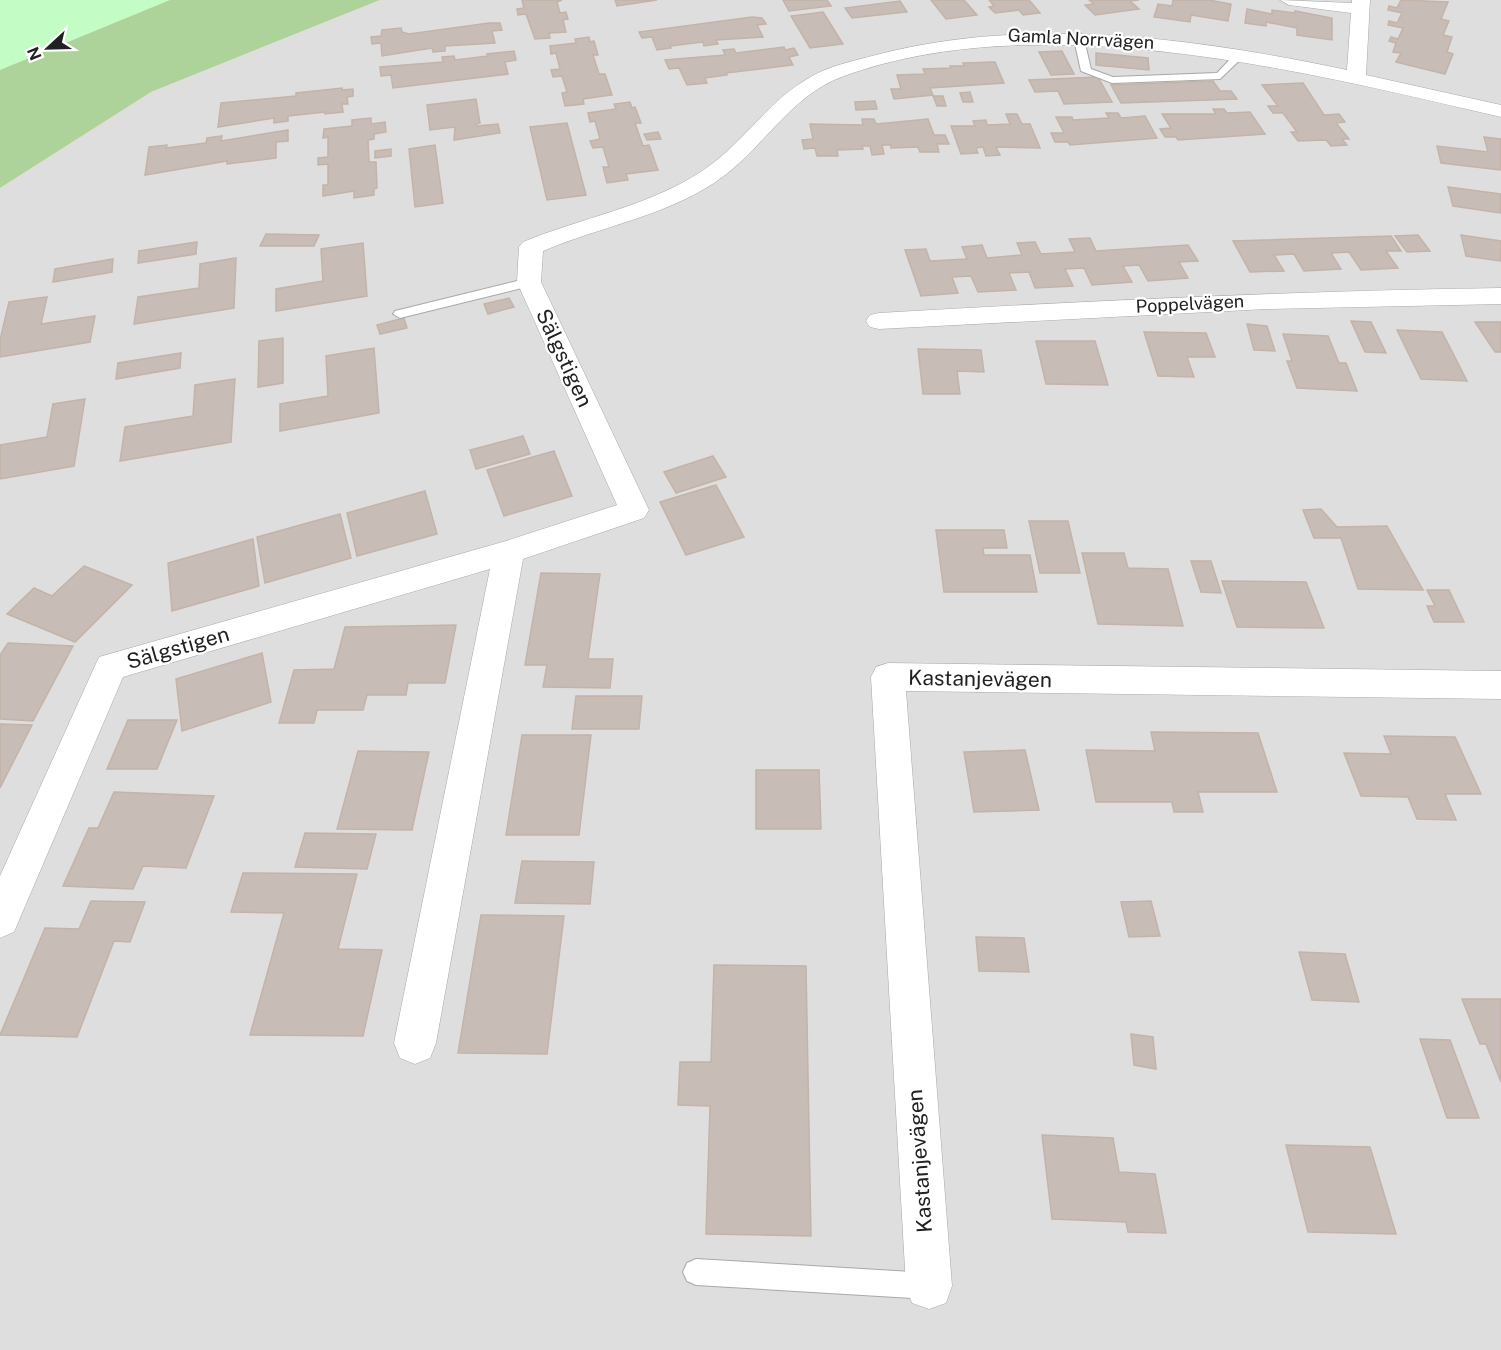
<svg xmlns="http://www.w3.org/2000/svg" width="1501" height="1350" viewBox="0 0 1501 1350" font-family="'Public Sans',sans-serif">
<rect width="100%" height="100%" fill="#f1ede7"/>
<polygon fill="#dfdede" points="380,0 1501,0 1501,1350 0,1350 0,188 151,92"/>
<polygon fill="#add39a" points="92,0 380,0 151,92 0,188 0,17"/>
<polygon fill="#c3fcc5" points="0,0 170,0 0,70"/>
<g fill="#c7bdb6" stroke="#c4b3a8" stroke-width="1.5">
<polygon points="522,0 562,0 557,2 560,13 566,12 568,19 563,20 566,32 549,33 550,38 535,39 526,14 518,15 517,9 524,8"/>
<polygon points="615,0 657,0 617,6"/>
<polygon points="783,0 827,0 831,6 789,11"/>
<polygon points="931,0 964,0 977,15 946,19"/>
<polygon points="989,0 1029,0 1040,13 1023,15 1019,10 995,13 989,7 994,6"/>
<polygon points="1089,0 1139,0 1130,1 1139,9 1095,15 1085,5 1094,4"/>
<polygon points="1173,0 1209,0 1231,4 1228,21 1191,15 1190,22 1154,17 1158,4 1172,6"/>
<polygon points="1401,0 1448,2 1441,19 1449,21 1443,35 1452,37 1447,52 1453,54 1445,74 1396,62 1401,53 1393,52 1396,43 1389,41 1391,37 1398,39 1403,28 1388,25 1389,21 1397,23 1402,13 1388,10 1389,6 1397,8"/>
<polygon points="900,1 907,12 852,18 845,8"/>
<polygon points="1247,9 1272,14 1272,10 1295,13 1295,11 1332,18 1332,40 1297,35 1297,28 1266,22 1266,26 1245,23"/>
<polygon points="823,12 843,44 810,48 791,16"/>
<polygon points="752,17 762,18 766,24 757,25 763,37 716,40 718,44 704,46 703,42 670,46 671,48 657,50 652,37 642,38 639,32"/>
<polygon points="489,23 500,23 502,30 492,31 495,43 445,46 445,51 433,52 432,48 382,56 381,43 372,44 371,37 381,36 382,30 401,28 402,32 409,34"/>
<polygon points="589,37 590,42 594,41 598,55 593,55 599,74 605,74 612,95 583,99 584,104 565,106 562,93 567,92 562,76 553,77 551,70 560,69 556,53 551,54 550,46 576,43 575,39"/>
<polygon points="784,47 785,50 794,48 798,55 789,57 793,65 726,73 727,75 705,78 707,83 687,85 679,68 669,69 665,60 725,55 723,50 734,49 736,53"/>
<polygon points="514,51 516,60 505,62 508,74 393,88 391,75 381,76 380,67 443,62 442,57 454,56 455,60 488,56 487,54"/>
<polygon points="1062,51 1074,74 1051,75 1039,52"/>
<polygon points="1096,53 1148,58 1149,70 1096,65"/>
<polygon points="995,62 1004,83 930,88 933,95 894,99 891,89 901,89 897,75 925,74 923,69 951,68 950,66 964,66 963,63"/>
<polygon points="1098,77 1112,102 1064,104 1058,91 1035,92 1029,80"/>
<polygon points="1213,81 1220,91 1231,91 1237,99 1121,103 1111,85"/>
<polygon points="1303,83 1324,115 1339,114 1345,122 1336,123 1349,139 1342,139 1347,145 1331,146 1326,140 1298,141 1291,132 1297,132 1283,113 1273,113 1268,106 1278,106 1262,85"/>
<polygon points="342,88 342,90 353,89 353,96 347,97 348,104 342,104 343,112 325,114 325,112 288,116 288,121 274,123 274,118 218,127 221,103 296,96 296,93"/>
<polygon points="970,92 973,102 963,102 960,93"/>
<polygon points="933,96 943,96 946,106 937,106"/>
<polygon points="476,99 480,123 476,124 477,126 498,124 500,133 454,140 455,127 430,130 427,105"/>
<polygon points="875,101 877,109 856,110 855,102"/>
<polygon points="630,102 632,108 635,107 641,123 635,123 643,146 649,145 658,170 626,174 628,180 607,183 603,167 609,167 603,147 593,148 590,141 600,139 595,121 590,122 588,113 616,109 614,104"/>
<polygon points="1213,109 1224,109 1227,113 1250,112 1265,134 1178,140 1176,137 1165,137 1160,129 1171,128 1162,114 1216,114"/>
<polygon points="1106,113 1118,113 1121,118 1145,116 1157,138 1070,145 1068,142 1055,142 1051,133 1064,133 1056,117 1072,117 1073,120 1109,118"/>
<polygon points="1006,114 1017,114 1022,124 1030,124 1040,148 996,147 1000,155 986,156 983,147 976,148 978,153 961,154 951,126 975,126 973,121 986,120 987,125 1010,124"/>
<polygon points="371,118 371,124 385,122 386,132 374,134 374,139 368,140 369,162 376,162 377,188 374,189 374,195 354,198 354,191 323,196 323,185 328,185 328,164 318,165 318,158 328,157 328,137 323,138 324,129 352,126 352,120"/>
<polygon points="862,119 874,119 876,124 928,119 934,135 945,135 949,144 937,144 939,152 920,152 918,147 891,148 891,145 882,145 884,154 872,155 870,146 862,146 863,149 837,150 838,156 817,156 815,148 804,149 802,140 813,139 810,124 863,125"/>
<polygon points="567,123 586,195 547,200 530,127"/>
<polygon points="288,130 288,141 276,142 276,158 227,164 227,161 145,175 149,147 167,145 166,148 206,143 207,138 222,136 221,141"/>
<polygon points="658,132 661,139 647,140 644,134"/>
<polygon points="1484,137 1501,139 1501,170 1441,163 1437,146 1488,152"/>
<polygon points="435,145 443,203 415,207 409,149"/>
<polygon points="391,149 391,156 375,158 375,151"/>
<polygon points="1448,187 1501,194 1501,213 1453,206"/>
<polygon points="266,234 319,235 314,246 260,246"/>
<polygon points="1418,235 1430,251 1407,252 1395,236"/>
<polygon points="1461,235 1501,241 1501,261 1466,256"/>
<polygon points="1391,236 1401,251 1386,251 1398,268 1361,270 1349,252 1331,253 1341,269 1304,271 1294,254 1274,255 1284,271 1250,272 1233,241"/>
<polygon points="1090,238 1096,251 1188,245 1198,261 1179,262 1188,278 1148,281 1139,265 1123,266 1132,282 1092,285 1084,268 1065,269 1073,286 1035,288 1029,272 1009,273 1016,290 978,292 971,276 952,277 958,293 921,296 905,250 926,249 930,261 967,259 962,247 982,245 987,258 1022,255 1017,243 1035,242 1041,254 1075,252 1069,239"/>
<polygon points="197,242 196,254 138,263 139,251"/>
<polygon points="363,243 367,296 276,311 276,289 323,281 321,249"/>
<polygon points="236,258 234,308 134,324 138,297 199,288 200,264"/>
<polygon points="113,259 112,272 53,282 55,269"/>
<polygon points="47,297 41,324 95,316 90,342 0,357 0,340 9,302"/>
<polygon points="509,298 514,307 488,314 484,304"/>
<polygon points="404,318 407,328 380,334 377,325"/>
<polygon points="1351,321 1371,322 1386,353 1365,352"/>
<polygon points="1475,322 1501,322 1501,352 1495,352"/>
<polygon points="1247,324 1267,326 1275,351 1254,350"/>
<polygon points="1397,330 1442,332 1467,381 1421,379"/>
<polygon points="1144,332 1206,333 1215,357 1187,357 1194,377 1158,376"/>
<polygon points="1283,334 1328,336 1339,363 1346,363 1357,391 1297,388 1287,361 1292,361"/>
<polygon points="283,338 283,383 258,387 259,341"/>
<polygon points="1036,341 1095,341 1108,385 1046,384"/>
<polygon points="374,348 379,413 280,431 280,404 328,396 326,356"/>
<polygon points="918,349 981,350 984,372 957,371 960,394 923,394"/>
<polygon points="181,353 180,368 116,379 118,363"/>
<polygon points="235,379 231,442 120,461 125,427 193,416 195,385"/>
<polygon points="85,399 74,466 0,479 0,445 47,437 53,404"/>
<polygon points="523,436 530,454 476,469 470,450"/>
<polygon points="554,451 572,496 504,516 487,470"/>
<polygon points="713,456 726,477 676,493 664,472"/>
<polygon points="716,485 744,537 686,555 660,502"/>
<polygon points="425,491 437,534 357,556 347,513"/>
<polygon points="1321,509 1337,527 1387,526 1423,590 1358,589 1341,538 1314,538 1303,510"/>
<polygon points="340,514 351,558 265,583 257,537"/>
<polygon points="1029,521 1068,521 1080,573 1040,573"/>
<polygon points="936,530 1004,530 1007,548 983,548 984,555 1030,555 1037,592 944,592"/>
<polygon points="253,539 259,586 172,611 168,563"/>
<polygon points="1082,553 1124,553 1128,568 1168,569 1183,626 1098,624"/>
<polygon points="1191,561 1211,561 1221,593 1201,592"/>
<polygon points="84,566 132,585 75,642 7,614 34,588 52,596"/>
<polygon points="541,573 600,574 588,659 613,659 610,688 543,687 547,665 525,665"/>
<polygon points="1222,581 1306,582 1324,628 1237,627"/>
<polygon points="1427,590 1449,590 1464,622 1434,622 1427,606 1435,606"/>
<polygon points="456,625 445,683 408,683 406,695 367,695 363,710 317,710 314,723 279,723 294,670 334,669 345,627"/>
<polygon points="8,643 73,646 33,721 0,719 0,655"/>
<polygon points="262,653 271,702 182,731 176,679"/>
<polygon points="576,696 642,696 639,729 572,729"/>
<polygon points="128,720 177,720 157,769 107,769"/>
<polygon points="0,724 32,725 0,788"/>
<polygon points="1151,732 1258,733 1277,792 1198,792 1203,812 1174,812 1172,802 1096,802 1086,750 1155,751"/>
<polygon points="522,735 591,735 579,835 506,835"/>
<polygon points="1384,736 1455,737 1481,794 1445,794 1456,820 1417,819 1408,797 1361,796 1344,753 1391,754"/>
<polygon points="1025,750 1039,810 974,812 964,752"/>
<polygon points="358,751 429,752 412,830 337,829"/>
<polygon points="756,770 819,770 821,829 756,829"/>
<polygon points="114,792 214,796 186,868 143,866 133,889 63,886 89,828 98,828"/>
<polygon points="305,833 376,834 367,869 295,867"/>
<polygon points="522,861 594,862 590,904 515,903"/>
<polygon points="243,873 357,874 338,949 382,950 363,1036 250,1035 284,913 231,912"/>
<polygon points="91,901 145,902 130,942 114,941 77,1037 0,1035 45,928 79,929"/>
<polygon points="1151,901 1160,936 1129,937 1121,902"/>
<polygon points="481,915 564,916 547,1054 458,1053"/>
<polygon points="976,937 1024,938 1029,972 979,971"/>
<polygon points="1299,952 1345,954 1359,1002 1312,1000"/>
<polygon points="714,965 806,966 811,1236 706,1234 710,1106 678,1105 680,1062 711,1062"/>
<polygon points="1462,999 1501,999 1501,1082 1486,1044 1480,1044"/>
<polygon points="1131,1034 1153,1037 1156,1069 1134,1065"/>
<polygon points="1420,1039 1450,1040 1479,1118 1447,1118"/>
<polygon points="1042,1135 1113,1138 1119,1172 1155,1174 1166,1233 1128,1232 1126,1222 1052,1219"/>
<polygon points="1286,1145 1370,1147 1396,1234 1308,1232"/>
</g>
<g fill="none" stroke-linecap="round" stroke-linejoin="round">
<g stroke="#a8a8a8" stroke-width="2">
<g id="lane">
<polygon points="1078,32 1083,35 1091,69 1113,77 1217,73 1236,53 1245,55 1220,79 1112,83 1081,71 1073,35"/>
<polygon points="529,278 536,282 534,285 400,318 393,314 395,311"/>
<polygon points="696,1259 929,1273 938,1277 942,1286 938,1295 929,1299 696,1285 687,1281 683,1272 687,1263"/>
</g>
</g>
<g stroke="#a8a8a8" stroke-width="1">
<g id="street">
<path d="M 1280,0 L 1352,3 L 1352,0 L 1370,0 L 1366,75 L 1501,105 L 1501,117 C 1304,71 1040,5 844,76 C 788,96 762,152 714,183 C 662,217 599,227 543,251 L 541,282 L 649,510 L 644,518 L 523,559 L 436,1043 L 430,1058 L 415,1064 L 400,1058 L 394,1043 L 490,569 L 123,677 L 14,932 L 0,938 L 0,876 L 99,657 L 506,541 L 617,505 L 517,282 L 519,247 L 523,242 C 581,218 646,207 699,173 C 746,143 768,97 820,72 C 838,64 857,60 876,55 C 1028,15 1195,38 1347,70 L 1351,13 L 1289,5 Z"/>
<path d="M 1501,288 L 1501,304 L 1267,309 L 879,329 L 870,327 L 866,321 L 870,315 L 879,313 C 1086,301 1293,291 1501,288 Z"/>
<polygon points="888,663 1501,671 1501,699 906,691 952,1286 946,1303 929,1309 912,1303 906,1286 871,677 876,667"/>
</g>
</g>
<use href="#lane" fill="#fff" fill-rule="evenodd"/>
<use href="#street" fill="#fff" fill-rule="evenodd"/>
</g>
<g text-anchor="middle" stroke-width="4.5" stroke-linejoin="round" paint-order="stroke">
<g font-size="18" fill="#212121" stroke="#fff">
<text transform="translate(1081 39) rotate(3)" y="6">Gamla Norrvägen</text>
<text transform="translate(1190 304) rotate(-3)" y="6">Poppelvägen</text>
</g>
<g font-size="21" fill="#212121" stroke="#fff">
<text transform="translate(564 358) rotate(65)" y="7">Sälgstigen</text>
<text transform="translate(178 648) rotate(-16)" y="7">Sälgstigen</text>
<text transform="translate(980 679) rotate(1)" y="7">Kastanjevägen</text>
<text transform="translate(920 1161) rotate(-94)" y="7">Kastanjevägen</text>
</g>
</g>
<g transform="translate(48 48) rotate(248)" stroke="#ffffff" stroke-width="4.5" paint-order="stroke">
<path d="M0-4.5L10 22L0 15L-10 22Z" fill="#212121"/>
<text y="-9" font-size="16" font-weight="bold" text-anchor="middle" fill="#212121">N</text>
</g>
</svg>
